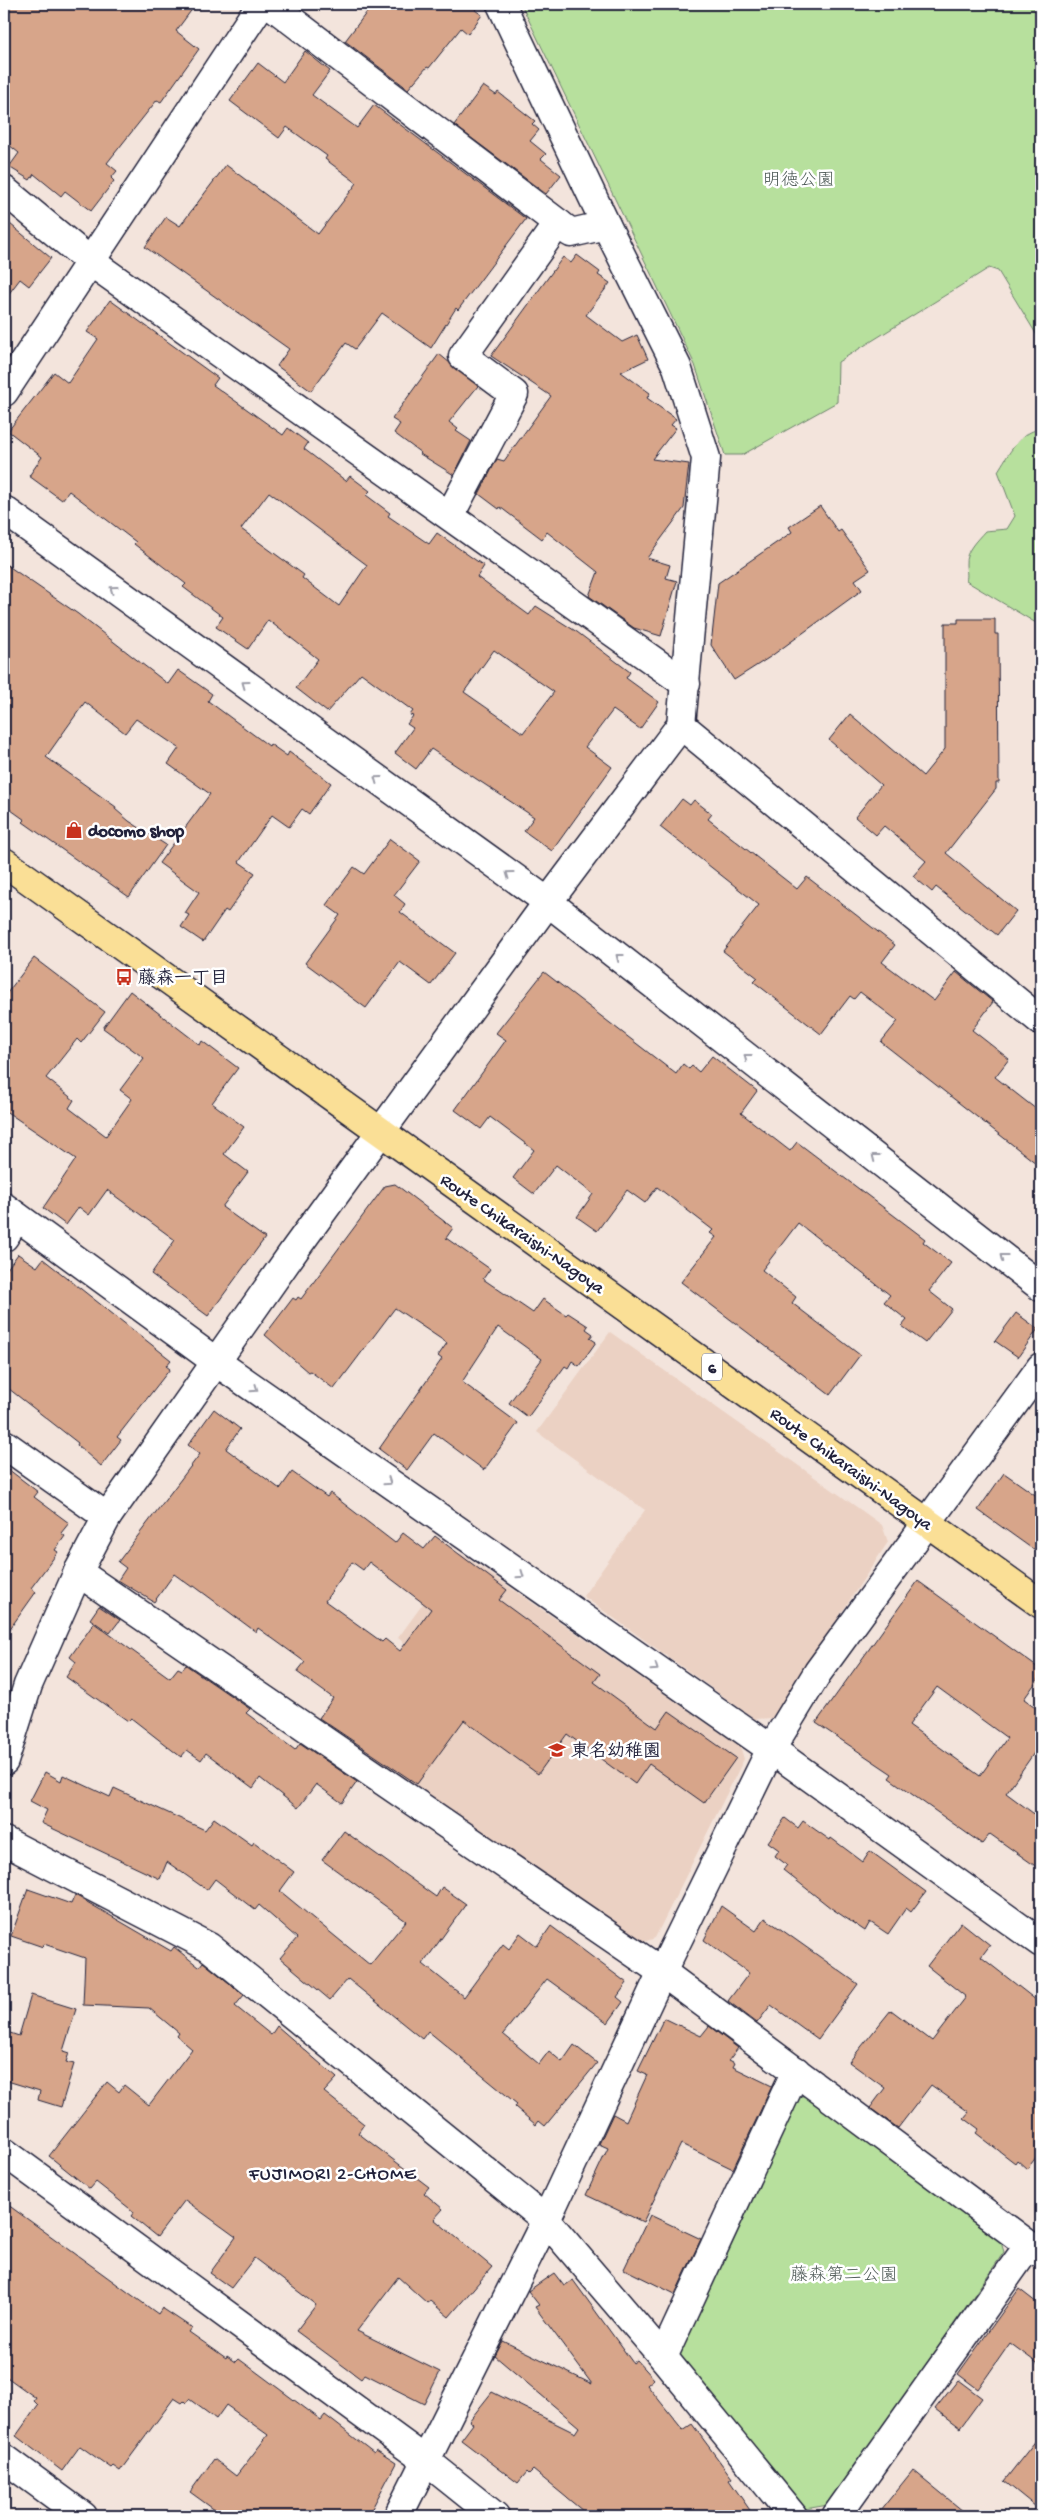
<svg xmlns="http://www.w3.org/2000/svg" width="1045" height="2520" viewBox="0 0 1045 2520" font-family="'Gochi Hand','Klee One',sans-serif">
<rect width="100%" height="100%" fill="#f3e4dc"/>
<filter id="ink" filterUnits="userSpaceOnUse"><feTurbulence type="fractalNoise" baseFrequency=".02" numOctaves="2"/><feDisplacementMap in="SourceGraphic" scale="10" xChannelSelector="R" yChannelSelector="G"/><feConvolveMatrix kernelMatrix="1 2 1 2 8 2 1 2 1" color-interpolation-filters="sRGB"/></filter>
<g filter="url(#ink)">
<g fill="#ebd1c3">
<polygon points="610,1332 882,1525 888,1542 772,1718 755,1719 583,1596 645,1510 537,1432"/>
<polygon points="460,1553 740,1746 744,1759 655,1938 641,1943 369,1754 433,1665 398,1638"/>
</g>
<g fill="#b7e09d" stroke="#6c816c">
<polygon points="521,4 1041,4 1041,342 998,271 989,268 838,362 837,402 742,455 725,455 695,365"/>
<path d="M 1041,429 L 1041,626 L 966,581 C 968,574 966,571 966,564 C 965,551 977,540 985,531 L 1007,529 L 1015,516 L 998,471 C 1008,455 1020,431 1041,429 Z"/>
<polygon points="793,2096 805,2096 1001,2242 1004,2252 828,2505 805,2509 678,2354"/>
</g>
<g fill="#d7a58a" stroke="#22223b" fill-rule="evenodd">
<polygon points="4,4 196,4 176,31 199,49 161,102 157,100 107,163 117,171 111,178 114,181 91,211 65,191 61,196 34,174 30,180 9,167 19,153 4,141"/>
<polygon points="373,4 480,4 475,10 482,15 468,34 461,28 429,68 427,67 408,89 345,41"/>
<polygon points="305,51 330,71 312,95 357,128 374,105 526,219 458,310 456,308 431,348 382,313 355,349 346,343 311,391 277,366 289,349 145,247 166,217 180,226 226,165 318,234 357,183 325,159 327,156 287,127 279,138 230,101 258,63 283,82"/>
<polygon points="483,86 496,95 498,92 535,121 532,124 539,130 530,141 546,154 541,159 561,175 546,194 454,125"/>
<polygon points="4,219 51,258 29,286 20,279 4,300"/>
<polygon points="577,255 600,272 598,275 610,283 586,315 622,342 637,335 648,359 621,372 650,393 647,398 676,419 671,425 676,428 652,459 689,464 684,508 647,558 670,565 666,578 677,581 661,636 634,628 589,596 598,572 547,532 542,539 500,507 499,509 479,494 497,459 504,461 551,396 491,356 563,257 571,263"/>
<path d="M 110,300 L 218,378 L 213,385 L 283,435 L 288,428 L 308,443 L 304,449 L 346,481 L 350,476 L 370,491 L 366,495 L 390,513 L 388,516 L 429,544 L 437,533 L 484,566 L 477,577 L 529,615 L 536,606 L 577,632 L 630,672 L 626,678 L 659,702 L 640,729 L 613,710 L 585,747 L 612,767 L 552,851 L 524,831 L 534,817 L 431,749 L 416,769 L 395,753 L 413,728 L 407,724 L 413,716 L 410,715 L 413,711 L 361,673 L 327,712 L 296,688 L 318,659 L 268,620 L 248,649 L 216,627 L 223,617 L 183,587 L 186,584 L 134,544 L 136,542 L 69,491 L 62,500 L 29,476 L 42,457 L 8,431 L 54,372 L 68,383 L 98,339 L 87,332 ZM 269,492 L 367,565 L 339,606 L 302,578 L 304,575 L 241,529 ZM 494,650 L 554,692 L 523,733 L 464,692 Z"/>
<polygon points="439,354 478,386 449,422 458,429 456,431 471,441 454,475 420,454 421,453 394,433 400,424 392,419"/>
<polygon points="820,506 838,532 841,530 870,570 855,580 862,590 770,657 734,680 711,645 718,583 792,532 789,527"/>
<polygon points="4,563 78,614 168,684 178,670 212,694 208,701 269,746 270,744 287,756 289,752 331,783 309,814 302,809 289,827 272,815 239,862 255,873 228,912 225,910 203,942 181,927 189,915 185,913 199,892 159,863 210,794 168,764 179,748 136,719 125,733 85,702 46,757 116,807 115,809 129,821 166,845 129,897 23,822 25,820 4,805"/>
<polygon points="958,619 995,619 995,634 998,634 999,783 996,783 996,789 946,853 1016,911 997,935 936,887 932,892 913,876 926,861 884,826 876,835 855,817 881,785 829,740 850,714 923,776 945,749 945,623 958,623"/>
<polygon points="682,799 690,805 694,800 712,814 708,819 797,889 807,877 895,945 882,962 934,1001 956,972 993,1002 972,1030 1009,1059 995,1077 1041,1113 1041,1167 881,1042 898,1021 860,992 854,999 850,996 821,1034 754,982 758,978 723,951 759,905 660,827"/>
<polygon points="390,839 420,861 394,895 405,904 400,912 455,953 431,985 400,962 366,1008 305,963 340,915 326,905 354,867 364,874"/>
<polygon points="34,958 105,1012 81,1043 77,1039 46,1078 74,1100 69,1108 106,1136 132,1099 120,1090 144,1058 103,1028 130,991 200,1045 202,1041 238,1068 212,1103 244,1127 224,1154 248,1172 222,1207 265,1238 208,1316 151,1274 175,1240 107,1190 89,1215 79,1207 66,1225 43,1208 76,1159 4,1110 4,997"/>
<polygon points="544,972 676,1074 683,1064 689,1069 692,1066 699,1072 712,1056 757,1091 741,1113 790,1151 797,1142 925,1239 923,1242 951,1263 929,1291 952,1309 925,1343 902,1326 907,1320 884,1302 890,1295 798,1223 762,1270 796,1297 792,1303 860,1355 830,1395 681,1282 716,1237 710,1233 713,1230 657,1187 645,1203 627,1190 597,1231 577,1217 593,1194 556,1165 534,1194 513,1178 534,1150 490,1117 481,1129 455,1110 506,1040 496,1033"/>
<polygon points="395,1184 453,1228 446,1238 490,1269 483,1279 533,1313 543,1299 566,1315 568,1313 588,1326 586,1329 593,1334 590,1338 596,1342 579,1366 572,1361 568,1368 565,1366 528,1417 509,1403 542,1359 498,1327 462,1382 518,1423 484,1470 434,1433 407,1470 379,1449 442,1359 438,1356 447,1343 395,1308 334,1389 310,1371 308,1372 265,1335 293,1298 296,1300 298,1297 301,1299 385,1186"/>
<polygon points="18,1254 37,1267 43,1259 171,1360 166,1366 170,1369 117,1437 121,1440 101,1466 77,1445 78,1443 4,1385 4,1273"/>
<polygon points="1016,1313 1038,1329 1018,1357 995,1341"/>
<path d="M 214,1409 L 240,1429 L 226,1449 L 280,1489 L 292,1472 L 327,1497 L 330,1493 L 395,1543 L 403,1533 L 424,1549 L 435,1536 L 507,1590 L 499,1600 L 600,1674 L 594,1682 L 657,1728 L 669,1711 L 736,1758 L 704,1803 L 649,1764 L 635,1784 L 567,1734 L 538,1774 L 464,1720 L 417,1784 L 319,1718 L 333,1698 L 297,1672 L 305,1662 L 258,1628 L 256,1632 L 194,1586 L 192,1587 L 174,1574 L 154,1602 L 118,1580 L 126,1568 L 118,1562 L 200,1454 L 188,1445 ZM 352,1562 L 363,1570 L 369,1562 L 431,1609 L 400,1651 L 385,1639 L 382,1642 L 325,1601 Z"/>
<polygon points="4,1466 38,1492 34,1497 69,1523 61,1533 65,1536 55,1550 58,1552 31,1588 36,1592 4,1637"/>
<polygon points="1004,1473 1041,1499 1041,1555 978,1510"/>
<path d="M 918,1581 L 1041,1670 L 1041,1675 L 1024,1699 L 1041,1711 L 1041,1743 L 1006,1793 L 1041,1819 L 1041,1870 L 990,1834 L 982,1844 L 889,1778 L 892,1774 L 816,1723 ZM 937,1687 L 1007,1738 L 980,1776 L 909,1725 Z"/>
<polygon points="99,1606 120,1620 110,1633 90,1619"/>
<polygon points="94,1623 170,1678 178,1668 182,1670 186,1665 250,1709 246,1713 295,1750 300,1743 357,1782 342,1803 316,1784 298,1808 260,1778 253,1788 206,1753 201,1760 187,1750 181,1757 131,1718 128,1721 66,1677 76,1662 70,1657"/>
<polygon points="45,1772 61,1781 63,1775 110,1797 114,1788 205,1830 214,1818 252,1845 254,1842 294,1872 280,1891 370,1965 406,1921 322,1860 344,1831 436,1897 442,1887 466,1904 423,1964 464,1997 503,1944 509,1949 520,1933 537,1946 551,1926 627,1983 617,1997 623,2002 608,2023 547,1979 503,2034 539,2064 549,2051 562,2062 574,2045 597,2063 545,2126 539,2121 536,2125 515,2107 517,2104 428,2031 422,2039 348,1979 330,2000 280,1958 297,1938 259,1905 255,1910 215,1879 207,1890 167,1862 160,1879 41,1823 47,1810 30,1801"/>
<polygon points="785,1818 798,1828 803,1821 830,1840 831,1838 863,1862 870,1851 926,1892 911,1912 906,1908 888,1934 870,1922 865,1931 831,1908 783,1870 787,1865 775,1856 779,1850 768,1842"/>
<polygon points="28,1889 71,1904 75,1895 171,1951 174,1947 199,1967 203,1962 244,1995 235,2006 271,2035 277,2026 337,2078 324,2092 364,2124 358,2133 429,2187 424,2193 443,2209 434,2219 492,2267 449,2317 430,2301 427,2303 398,2277 357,2331 440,2372 424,2404 365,2374 361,2379 296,2331 316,2305 254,2258 231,2288 210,2273 236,2237 185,2200 157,2237 131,2216 134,2212 96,2182 90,2189 49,2156 107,2082 119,2092 124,2085 149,2105 192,2049 177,2036 179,2033 149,2008 83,2005 85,1958 44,1944 43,1947 11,1936"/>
<polygon points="721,1906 756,1931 765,1918 858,1984 818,2039 771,2005 757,2023 728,2001 749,1973 704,1940"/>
<polygon points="961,1922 990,1945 981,1957 1041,2004 1041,2151 1027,2169 1017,2160 1015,2163 976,2133 979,2129 964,2118 969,2112 931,2085 898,2128 870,2108 885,2088 849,2062 891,2010 932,2041 966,1997 927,1966"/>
<polygon points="31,1995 76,2009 63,2051 69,2053 66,2062 74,2064 61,2107 38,2100 40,2091 4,2080 4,2031 19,2036"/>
<polygon points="664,2018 701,2036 709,2026 738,2048 729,2060 735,2063 733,2067 772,2086 733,2169 681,2144 643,2222 586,2195 608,2148 599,2144 613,2114 626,2121 647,2075 638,2071"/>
<polygon points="4,2202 158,2314 162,2308 192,2328 189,2332 226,2358 227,2356 236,2362 239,2359 321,2420 325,2415 374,2453 376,2450 396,2463 368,2516 223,2516 190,2492 214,2459 236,2476 268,2435 226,2405 216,2419 189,2399 186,2403 184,2401 182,2403 174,2398 120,2471 113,2466 111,2468 80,2446 62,2471 16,2436 38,2405 34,2401 36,2398 4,2375"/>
<polygon points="650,2215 701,2239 675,2294 624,2269"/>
<polygon points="554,2273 564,2286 573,2280 633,2363 637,2360 654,2379 647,2385 683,2430 692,2424 732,2478 729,2480 754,2516 589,2516 533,2470 529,2474 527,2472 518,2483 461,2440 473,2424 469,2421 492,2392 575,2433 579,2427 495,2356 503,2341 592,2384 535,2307 539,2305 528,2291"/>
<polygon points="1019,2289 1041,2306 1041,2366 1010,2343 978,2389 958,2374"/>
<polygon points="958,2380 982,2398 960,2428 935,2409"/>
<polygon points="1041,2434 1041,2511 1004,2481"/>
<polygon points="913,2470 969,2516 876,2516"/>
</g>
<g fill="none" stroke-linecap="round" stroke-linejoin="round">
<g stroke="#22223b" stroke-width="31">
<g id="minor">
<polyline points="270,4 571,233 606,225"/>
<polyline points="4,190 91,262 686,684"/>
<polyline points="4,510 548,902 1041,1287"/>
<polyline points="450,515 514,394 463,356 558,223"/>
<polyline points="681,725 1041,1021"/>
<polyline points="4,1207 215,1361 771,1749 1041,1943"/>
<polyline points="4,1237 17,1217"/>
<polyline points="4,1444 107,1517"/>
<polyline points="78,1572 662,1972 1041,2254"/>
<polyline points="4,1841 209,1947 546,2220 663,2357 793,2516"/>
<polyline points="4,2152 425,2460 495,2516"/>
<polyline points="663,2357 796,2071"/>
<polyline points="4,2458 83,2516"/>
<polyline points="398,2516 546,2220 662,1972 771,1749 818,1672 1041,1367"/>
<polyline points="836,2516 1029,2245"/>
</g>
</g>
<g stroke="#22223b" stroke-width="31">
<g id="tertiary">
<polyline points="4,392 261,4"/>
<polyline points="4,1761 28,1685 78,1572 107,1517 296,1248 548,902 681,725 706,458 677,367 606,225 501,4"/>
</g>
</g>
<g stroke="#22223b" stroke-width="31">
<polyline id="primary" points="4,862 1041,1604"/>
</g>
<use href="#minor" stroke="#fff" stroke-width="28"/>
<use href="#tertiary" stroke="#fff" stroke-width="28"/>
<use href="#primary" stroke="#fadf96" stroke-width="28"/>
</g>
<defs><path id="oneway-chevron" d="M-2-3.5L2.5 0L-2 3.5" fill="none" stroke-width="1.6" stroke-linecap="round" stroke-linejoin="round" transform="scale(1.25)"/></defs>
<g stroke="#9c9ca7">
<use href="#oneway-chevron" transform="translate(113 589) rotate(-144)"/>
<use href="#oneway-chevron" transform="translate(245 684) rotate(-144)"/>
<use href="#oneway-chevron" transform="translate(377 779) rotate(-144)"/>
<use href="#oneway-chevron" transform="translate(509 874) rotate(-144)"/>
<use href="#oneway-chevron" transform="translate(619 957) rotate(-142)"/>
<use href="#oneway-chevron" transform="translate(747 1057) rotate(-142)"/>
<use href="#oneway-chevron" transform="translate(875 1157) rotate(-142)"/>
<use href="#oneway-chevron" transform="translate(1003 1257) rotate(-142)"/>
<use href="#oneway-chevron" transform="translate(255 1389) rotate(35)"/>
<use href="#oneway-chevron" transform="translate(388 1482) rotate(35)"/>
<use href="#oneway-chevron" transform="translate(521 1575) rotate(35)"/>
<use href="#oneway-chevron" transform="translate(655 1668) rotate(35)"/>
</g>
</g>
<defs>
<g id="shop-bare" transform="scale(1.35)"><path d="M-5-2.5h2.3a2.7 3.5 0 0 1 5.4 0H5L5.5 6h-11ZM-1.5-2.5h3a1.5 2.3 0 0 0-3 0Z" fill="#c8321e" stroke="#fff" stroke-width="2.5" paint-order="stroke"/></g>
<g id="bus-bare" transform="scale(1.35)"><path d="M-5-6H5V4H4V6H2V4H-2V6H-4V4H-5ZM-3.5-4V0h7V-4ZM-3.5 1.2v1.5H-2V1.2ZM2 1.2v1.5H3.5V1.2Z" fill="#c8321e" stroke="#fff" stroke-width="2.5" paint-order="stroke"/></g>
<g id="school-bare" transform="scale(1.35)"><path d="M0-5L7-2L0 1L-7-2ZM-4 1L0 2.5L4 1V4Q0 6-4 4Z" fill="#c8321e" stroke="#fff" stroke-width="2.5" paint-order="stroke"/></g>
</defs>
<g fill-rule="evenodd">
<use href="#shop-bare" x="74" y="830"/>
<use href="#bus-bare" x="124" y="977"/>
<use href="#school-bare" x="557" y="1750"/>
</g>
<g text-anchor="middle" stroke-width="5" stroke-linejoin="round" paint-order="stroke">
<rect fill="#fff" stroke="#646476" stroke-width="1" x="702" y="1353.5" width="20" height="27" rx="4"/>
<g font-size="16" font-weight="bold" fill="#22223b">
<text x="712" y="1373">6</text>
</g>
<g font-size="18" fill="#4f5b58" stroke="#fff">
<text x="799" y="185">明徳公園</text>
<text x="844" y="2280">藤森第二公園</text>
</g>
<g font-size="18" font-weight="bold" fill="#22223b" stroke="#fff" text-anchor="start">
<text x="88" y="836">docomo shop</text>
<text x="138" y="983">藤森一丁目</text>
<text x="571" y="1756">東名幼稚園</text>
</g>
<g font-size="18" fill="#22223b" stroke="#fff">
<text transform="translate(523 1233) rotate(35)" y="6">Route Chikaraishi-Nagoya</text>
<text transform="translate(852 1468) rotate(36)" y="6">Route Chikaraishi-Nagoya</text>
</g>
<g font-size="19" letter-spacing="1" fill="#22223b" stroke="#fff">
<text x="333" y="2179">FUJIMORI 2-CHOME</text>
</g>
</g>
<rect width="1045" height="2520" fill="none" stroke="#fff" stroke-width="20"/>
<rect x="10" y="10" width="1025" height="2500" fill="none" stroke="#22223b" stroke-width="2" filter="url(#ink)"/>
</svg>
